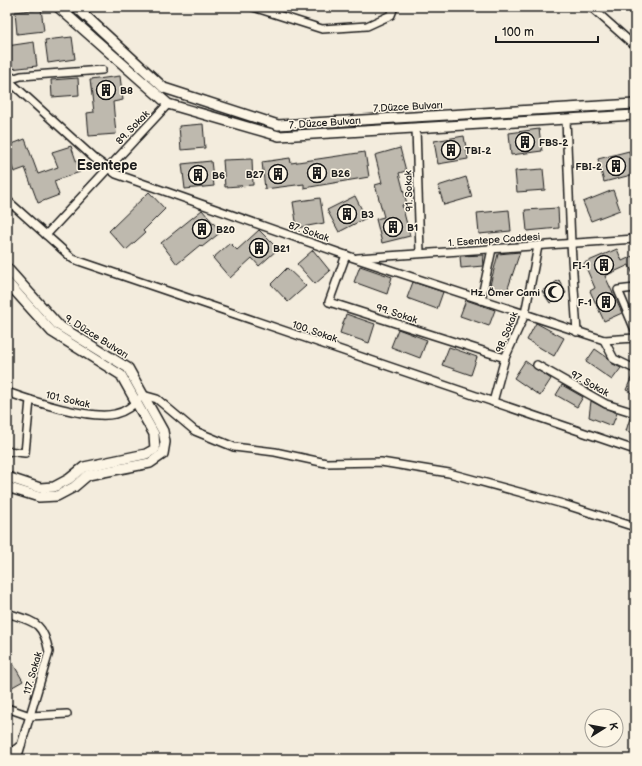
<svg xmlns="http://www.w3.org/2000/svg" width="642" height="766" viewBox="0 0 642 766" font-family="'Balsamiq Sans',sans-serif">
<rect width="100%" height="100%" fill="#f3ecdd"/>
<filter id="ink" filterUnits="userSpaceOnUse"><feTurbulence type="fractalNoise" baseFrequency=".025" numOctaves="2"/><feDisplacementMap in="SourceGraphic" scale="8" xChannelSelector="R" yChannelSelector="G"/><feConvolveMatrix kernelMatrix="1 2 1 2 8 2 1 2 1" color-interpolation-filters="sRGB"/></filter>
<g filter="url(#ink)">
<g fill="#beb9ae" stroke="#1c1c1c">
<polygon points="41,9 44,31 17,34 15,12"/>
<polygon points="72,37 75,59 48,63 45,40"/>
<polygon points="34,42 37,66 10,69 7,46"/>
<polygon points="120,76 123,100 113,102 116,134 89,136 87,113 94,112 90,80"/>
<polygon points="78,78 79,95 52,97 51,80"/>
<polygon points="203,124 205,148 181,150 179,126"/>
<polygon points="539,129 542,151 511,155 509,133"/>
<polygon points="464,136 468,159 438,164 434,141"/>
<polygon points="25,139 38,174 58,167 52,152 71,146 80,172 54,181 59,195 38,203 25,168 14,172 7,153 7,146"/>
<polygon points="400,148 406,171 399,173 407,204 402,205 410,236 382,243 376,219 384,217 375,185 382,183 375,155"/>
<polygon points="629,151 635,174 604,182 598,159"/>
<polygon points="365,152 369,177 304,188 304,184 265,189 262,162 290,158 291,163"/>
<polygon points="252,159 253,185 225,187 223,160"/>
<polygon points="211,161 214,186 185,189 182,164"/>
<polygon points="543,169 545,190 517,192 515,171"/>
<polygon points="466,177 472,197 444,205 438,186"/>
<polygon points="613,190 620,210 591,221 583,202"/>
<polygon points="149,192 165,209 143,231 145,233 126,250 109,231"/>
<polygon points="355,196 366,218 339,232 327,210"/>
<polygon points="320,198 324,223 297,228 293,202"/>
<polygon points="558,208 559,228 527,231 525,210"/>
<polygon points="202,210 221,232 202,247 200,245 177,264 161,243"/>
<polygon points="509,210 511,231 479,234 477,213"/>
<polygon points="259,230 278,249 259,266 252,258 230,278 213,258 230,243 237,250"/>
<polygon points="617,249 622,261 635,255 635,279 629,265 605,276 622,313 604,321 590,291 595,288 584,263"/>
<polygon points="313,250 330,271 315,284 297,264"/>
<polygon points="520,252 506,294 489,289 498,254"/>
<polygon points="484,255 483,266 461,268 460,256"/>
<polygon points="360,266 392,277 387,294 354,282"/>
<polygon points="287,268 306,286 288,302 271,284"/>
<polygon points="559,280 566,293 550,303 542,291"/>
<polygon points="413,282 443,292 437,309 407,298"/>
<polygon points="466,300 495,310 489,326 460,316"/>
<polygon points="346,314 375,324 369,343 340,333"/>
<polygon points="536,323 564,338 554,356 527,340"/>
<polygon points="398,329 427,340 420,358 391,347"/>
<polygon points="449,347 477,357 471,375 442,365"/>
<polygon points="595,349 608,358 611,363 621,368 612,380 586,362"/>
<polygon points="525,361 551,379 540,396 514,378"/>
<polygon points="633,374 635,374 635,394 626,390"/>
<polygon points="562,385 583,397 577,407 556,395"/>
<polygon points="591,401 604,408 617,413 612,426 589,417"/>
<polygon points="630,418 635,419 635,434 626,431"/>
<polygon points="7,653 23,681 7,690"/>
</g>
<g fill="none" stroke-linecap="round" stroke-linejoin="round">
<g stroke="#1c1c1c" stroke-width="10">
<g id="minor">
<polyline points="253,7 322,29 367,26 391,15 394,7"/>
<polyline points="591,7 635,46"/>
<polyline points="7,79 94,158 116,174 354,258 604,340 635,338"/>
<polyline points="8,80 21,76 102,70"/>
<polyline points="566,119 571,244 577,332"/>
<polyline points="416,128 420,253"/>
<polyline points="7,200 73,259 635,450"/>
<polyline points="46,235 168,104"/>
<polyline points="346,255 329,302 505,358"/>
<polyline points="358,258 635,239"/>
<polyline points="635,288 618,290 635,330"/>
<polyline points="481,300 492,249"/>
<polyline points="604,340 614,359 635,369"/>
<polyline points="537,365 606,404 635,413"/>
<path d="M 7,392 C 32,401 90,420 115,414 C 125,412 136,403 143,395 L 157,399 L 195,431 L 234,447 L 275,452 L 326,463 L 381,462 L 449,473 L 563,504 L 635,527"/>
<polyline points="493,402 505,358 525,314 538,246"/>
<polyline points="7,451 25,453 30,400"/>
<path d="M 7,613 C 34,622 43,621 49,652 L 17,759"/>
<polyline points="7,708 30,716 67,714"/>
<polyline points="7,756 21,745"/>
</g>
</g>
<g stroke="#1c1c1c" stroke-width="12">
<g id="major">
<polyline points="58,7 168,104 279,136 635,115"/>
<polyline points="76,7 164,88 278,125 635,104"/>
<polyline points="7,268 58,325 128,368 163,431 165,442 163,454 150,463 88,475 74,487 57,496 39,497 7,487"/>
<polyline points="7,282 52,332 121,375 154,434 155,449 146,454 84,467 69,479 54,487 40,488 7,477"/>
</g>
</g>
<use href="#minor" stroke="#fcf5e5" stroke-width="7"/>
<use href="#major" stroke="#fcf5e5" stroke-width="9"/>
</g>
</g>
<defs>
<g id="building-ring" transform="scale(1)"><circle r="9.5" fill="#fcf5e5" stroke="#1c1c1c" stroke-width="1.5"/><path d="M-4-6H4V6H1V3H-1V6H-4ZM-2.5-4.3h1.7v1.8h-1.7ZM.8-4.3h1.7v1.8H.8ZM-2.5-1h1.7V.8h-1.7ZM.8-1h1.7V.8H.8Z" fill="#1c1c1c"/></g>
<g id="mosque-ring" transform="scale(1)"><circle r="9.5" fill="#fcf5e5" stroke="#1c1c1c" stroke-width="1.5"/><path d="M3.5-4.9A6 6 0 1 0 3.5 4.9A5 5 0 1 1 3.5-4.9Z" fill="#1c1c1c"/></g>
</defs>
<g fill-rule="evenodd">
<use href="#building-ring" x="106" y="90"/>
<use href="#building-ring" x="525" y="142"/>
<use href="#building-ring" x="451" y="150"/>
<use href="#building-ring" x="616" y="166"/>
<use href="#building-ring" x="317" y="173"/>
<use href="#building-ring" x="278" y="174"/>
<use href="#building-ring" x="198" y="175"/>
<use href="#building-ring" x="347" y="214"/>
<use href="#building-ring" x="393" y="227"/>
<use href="#building-ring" x="202" y="229"/>
<use href="#building-ring" x="259" y="248"/>
<use href="#building-ring" x="604" y="265"/>
<use href="#mosque-ring" x="554" y="292"/>
<use href="#building-ring" x="606" y="302"/>
</g>
<g text-anchor="middle" stroke-width="3" stroke-linejoin="round" paint-order="stroke">
<g font-size="10" font-weight="bold" fill="#1c1c1c" stroke="#fcf5e5" text-anchor="start">
<text x="120" y="94">B8</text>
<text x="539" y="146">FBS-2</text>
<text x="465" y="154">TBI-2</text>
<text x="602" y="170" text-anchor="end">FBI-2</text>
<text x="331" y="177">B26</text>
<text x="264" y="178" text-anchor="end">B27</text>
<text x="212" y="179">B6</text>
<text x="361" y="218">B3</text>
<text x="407" y="231">B1</text>
<text x="216" y="233">B20</text>
<text x="273" y="252">B21</text>
<text x="590" y="269" text-anchor="end">FI-1</text>
<text x="540" y="296" text-anchor="end">Hz. Ömer Cami</text>
<text x="592" y="306" text-anchor="end">F-1</text>
</g>
<g font-size="10" fill="#1c1c1c" stroke="#fcf5e5">
<text transform="translate(408 106) rotate(-3)" y="4">7.Düzce Bulvarı</text>
<text transform="translate(325 122) rotate(-4)" y="4">7. Düzce Bulvarı</text>
<text transform="translate(132 127) rotate(-46)" y="4">89. Sokak</text>
<text transform="translate(408 191) rotate(-92)" y="4">91. Sokak</text>
<text transform="translate(309 231) rotate(19)" y="4">87. Sokak</text>
<text transform="translate(494 239) rotate(-4)" y="4">1. Esentepe Caddesi</text>
<text transform="translate(397 313) rotate(18)" y="4">99. Sokak</text>
<text transform="translate(315 331) rotate(19)" y="4">100. Sokak</text>
<text transform="translate(506 332) rotate(-68)" y="4">98. Sokak</text>
<text transform="translate(97 336) rotate(32)" y="4">9. Düzce Bulvarı</text>
<text transform="translate(590 383) rotate(29)" y="4">97. Sokak</text>
<text transform="translate(68 399) rotate(13)" y="4">101. Sokak</text>
<text transform="translate(32 673) rotate(-74)" y="4">117. Sokak</text>
</g>
<g font-size="14" font-weight="bold" fill="#1c1c1c" stroke="#fcf5e5">
<text x="107" y="170">Esentepe</text>
</g>
</g>
<rect width="642" height="766" fill="none" stroke="#fcf5e5" stroke-width="24"/>
<rect x="12" y="12" width="618" height="742" fill="none" stroke="#1c1c1c" stroke-width="1.5" filter="url(#ink)"/>
<g transform="translate(604 728) rotate(79)"><circle r="19" fill="#fcf5e5" stroke="#a29e95"/>
<path d="M0-3L7 15L0 10L-7 15Z" fill="#1c1c1c"/>
<text y="-6" font-size="11" font-weight="bold" text-anchor="middle" fill="#1c1c1c">K</text>
</g>
<path d="M496 36v6h102v-6" fill="none" stroke="#1c1c1c" stroke-width="2"/>
<text x="502" y="36" font-size="12" fill="#1c1c1c" stroke="#fcf5e5" stroke-width="3" paint-order="stroke">100 m</text>
</svg>
